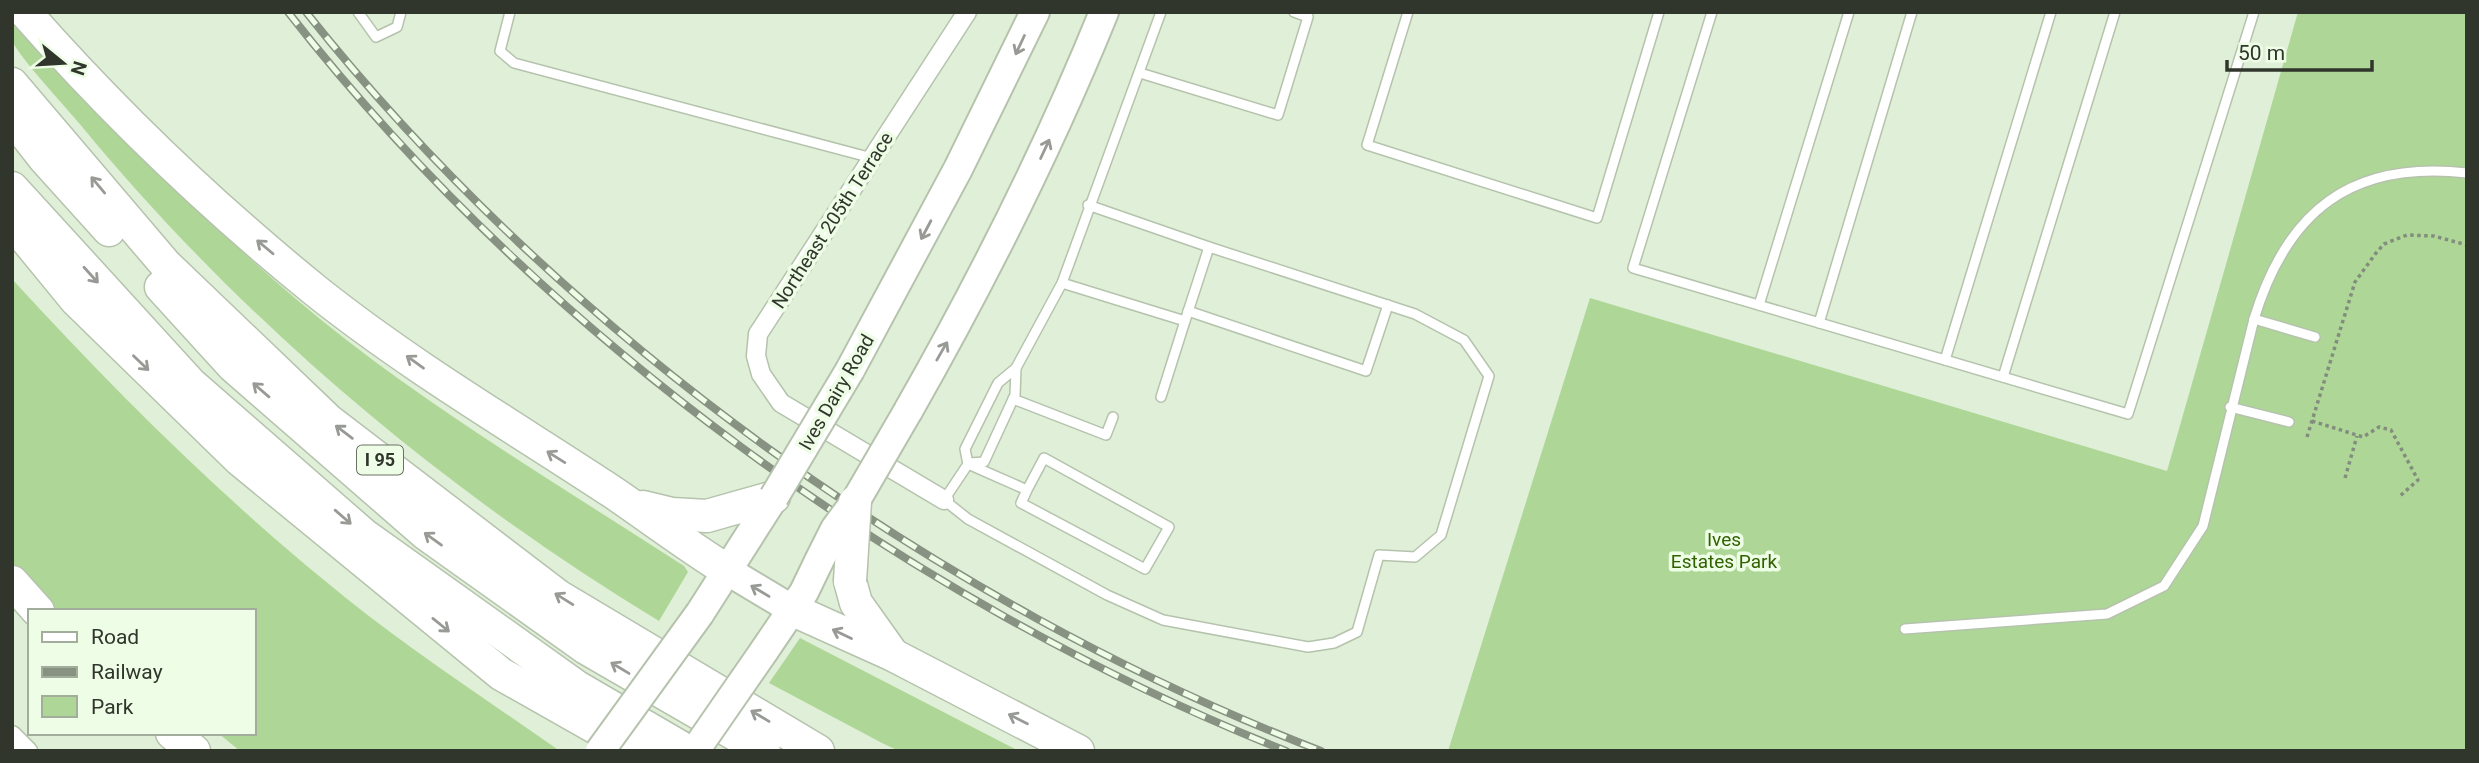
<svg xmlns="http://www.w3.org/2000/svg" width="2479" height="763" viewBox="0 0 2479 763" font-family="Roboto,sans-serif">
<rect width="100%" height="100%" fill="#e0efd8"/>
<g fill="#aed797">
<polygon points="2298,12 2467,12 2467,751 1448,751 1590,298 2167,471"/>
<path d="M 12,14 C 103,113 193,212 296,299 C 415,400 553,481 684,566 L 688,572 L 659,621 C 441,489 241,320 79,123 C 66,107 17,55 12,40 C 10,33 12,21 12,14 Z"/>
<path d="M 12,279 C 110,386 212,488 324,580 C 398,642 480,695 560,751 L 240,751 L 218,733 L 254,733 L 254,611 L 56,611 L 12,567 Z"/>
<polygon points="800,638 1019,751 899,751 882,743 769,683"/>
</g>
<g fill="none" stroke-linecap="round" stroke-linejoin="round">
<g stroke="#b5c3ad" stroke-width="12">
<g id="service">
<polyline points="358,12 376,37 397,27 401,12"/>
<polyline points="510,12 500,51 514,63 872,158"/>
<polyline points="1408,12 1367,145 1597,218 1659,12"/>
<polyline points="1712,12 1633,268 2128,414 2254,12"/>
<polyline points="1140,73 1278,115 1308,17 1294,12"/>
<polyline points="1088,205 1209,247"/>
<polyline points="1062,283 1185,321 1209,247 1415,314 1464,340 1489,376 1441,535 1415,557 1379,555 1357,632 1334,643 1308,647 1163,620 1107,595 968,519 944,500 968,464 965,449 998,383 1016,368 1062,283 1161,12"/>
<polyline points="1759,305 1849,12"/>
<polyline points="1188,311 1366,371 1388,305"/>
<polyline points="2254,319 2315,337"/>
<polyline points="1819,323 1912,12"/>
<polyline points="1945,360 2051,12"/>
<polyline points="2003,377 2115,12"/>
<polyline points="1161,397 1185,321"/>
<polyline points="1013,399 1106,435 1113,417"/>
<polyline points="2230,407 2289,422"/>
<polyline points="969,463 984,462 1015,395 1016,368"/>
<polyline points="968,464 1027,490 1021,503 1145,569 1169,527 1044,458 1027,490"/>
<path d="M 1905,629 L 2107,614 L 2164,586 L 2203,526 L 2254,319 C 2287,211 2351,160 2467,173"/>
</g>
</g>
<g stroke="#b5c3ad" stroke-width="21">
<g id="minor">
<polyline points="944,500 781,403 761,374 756,356 758,334 967,12"/>
<polyline points="12,735 28,751"/>
</g>
</g>
<g stroke="#b5c3ad" stroke-width="32">
<g id="primary">
<polyline points="850,370 958,169 1035,12"/>
<path d="M 908,411 C 982,281 1048,150 1104,12"/>
<polyline points="728,571 793,610"/>
<polyline points="700,613 774,497"/>
<polyline points="764,651 804,592 819,561"/>
</g>
</g>
<g stroke="#b5c3ad" stroke-width="35">
<g id="motorway">
<path d="M 25,12 C 114,113 211,206 316,291 C 410,366 514,427 614,493 C 652,519 689,547 728,571"/>
<polyline points="12,84 166,265 329,421 558,596 818,751"/>
<polyline points="12,117 44,158 109,230"/>
<polyline points="12,188 191,384 364,535 577,687 687,751"/>
<polyline points="12,222 76,300 240,460 501,674 637,751"/>
<polyline points="161,287 233,366 426,534 586,648 764,751"/>
<polyline points="643,507 672,514 707,516 774,497"/>
<polyline points="850,581 856,603 893,655"/>
<polyline points="12,582 38,611"/>
<polyline points="793,610 893,655 1078,751"/>
<polyline points="172,733 194,751"/>
</g>
</g>
<g stroke="#838d7e" stroke-width="3.5" stroke-dasharray="3.5 3.5" stroke-linecap="butt">
<polyline points="2312,421 2363,437 2379,427 2391,430 2418,480 2400,496"/>
<polyline points="2307,437 2355,282 2376,253 2384,244 2407,235 2434,236 2467,245"/>
<polyline points="2345,478 2357,436"/>
</g>
<use href="#service" stroke="#fff" stroke-width="9"/>
<use href="#minor" stroke="#fff" stroke-width="18"/>
<use href="#primary" stroke="#fff" stroke-width="28"/>
<use href="#motorway" stroke="#fff" stroke-width="32"/>
<g stroke="#889282" stroke-width="8">
<g id="rail">
<path d="M 288,12 C 539,333 908,601 1286,751"/>
<path d="M 306,12 C 561,333 939,604 1321,751"/>
</g>
</g>
<use href="#rail" stroke="#eefde6" stroke-width="5" stroke-dasharray="16" stroke-linecap="butt"/>
<g stroke="#b5c3ad" stroke-width="32" stroke-linecap="butt">
<g id="primary-bridge">
<polyline points="774,497 850,370"/>
<polyline points="819,561 835,529 855,502 908,411"/>
<polyline points="701,742 764,651"/>
<polyline points="600,751 700,613"/>
</g>
</g>
<g stroke="#b5c3ad" stroke-width="35" stroke-linecap="butt">
<polyline id="motorway-bridge" points="850,581 855,502"/>
</g>
<use href="#primary-bridge" stroke="#fff" stroke-width="28"/>
<use href="#motorway-bridge" stroke="#fff" stroke-width="32"/>
</g>
<defs><path id="oneway-shaft" d="M-6 0H5M1.5-3L5.5 0L1.5 3" fill="none" stroke-width="1.6" stroke-linecap="round" stroke-linejoin="round" transform="scale(1.75)"/></defs>
<g stroke="#989a96">
<use href="#oneway-shaft" transform="translate(1020 45) rotate(115)"/>
<use href="#oneway-shaft" transform="translate(1045 149) rotate(-65)"/>
<use href="#oneway-shaft" transform="translate(98 185) rotate(-130)"/>
<use href="#oneway-shaft" transform="translate(926 230) rotate(118)"/>
<use href="#oneway-shaft" transform="translate(265 247) rotate(-140)"/>
<use href="#oneway-shaft" transform="translate(91 275) rotate(48)"/>
<use href="#oneway-shaft" transform="translate(942 351) rotate(-60)"/>
<use href="#oneway-shaft" transform="translate(415 362) rotate(-144)"/>
<use href="#oneway-shaft" transform="translate(141 363) rotate(44)"/>
<use href="#oneway-shaft" transform="translate(261 390) rotate(-139)"/>
<use href="#oneway-shaft" transform="translate(344 432) rotate(-143)"/>
<use href="#oneway-shaft" transform="translate(556 457) rotate(-148)"/>
<use href="#oneway-shaft" transform="translate(343 517) rotate(41)"/>
<use href="#oneway-shaft" transform="translate(433 539) rotate(-144)"/>
<use href="#oneway-shaft" transform="translate(760 591) rotate(-149)"/>
<use href="#oneway-shaft" transform="translate(564 599) rotate(-148)"/>
<use href="#oneway-shaft" transform="translate(441 625) rotate(39)"/>
<use href="#oneway-shaft" transform="translate(842 634) rotate(-154)"/>
<use href="#oneway-shaft" transform="translate(620 668) rotate(-149)"/>
<use href="#oneway-shaft" transform="translate(760 716) rotate(-149)"/>
<use href="#oneway-shaft" transform="translate(1018 719) rotate(-153)"/>
</g>
<g text-anchor="middle" stroke-width="7" stroke-linejoin="round" paint-order="stroke">
<rect fill="#eefde6" stroke="#6a7264" stroke-width="2" x="357" y="445.5" width="46" height="29" rx="5"/>
<g font-size="18" font-weight="bold" fill="#31362d">
<text x="380" y="466">I 95</text>
</g>
<g font-size="19" fill="#31362d" stroke="#eefde6">
<text transform="translate(832 220) rotate(-57)" y="7">Northeast 205th Terrace</text>
<text transform="translate(836 392) rotate(-60)" y="7">Ives Dairy Road</text>
</g>
<g font-size="19" fill="#326102" stroke="#eefde6">
<text x="1724" y="546">Ives<tspan x="1724" dy="22">Estates Park</tspan></text>
</g>
</g>
<rect width="2479" height="763" fill="none" stroke="#31362d" stroke-width="28"/>
<rect x="28" y="609" width="228" height="126" fill="#eefde6" stroke="#a2ad9c" stroke-width="2"/>
<rect x="42" y="632" width="35" height="10" fill="#ffffff" stroke="#a2ad9c" stroke-width="2"/>
<text x="91" y="644" font-size="21" fill="#31362d">Road</text>
<rect x="42" y="667" width="35" height="10" fill="#889282" stroke="#a2ad9c" stroke-width="2"/>
<text x="91" y="679" font-size="21" fill="#31362d">Railway</text>
<rect x="42" y="696" width="35" height="21" fill="#aed797" stroke="#a2ad9c" stroke-width="2"/>
<text x="91" y="714" font-size="21" fill="#31362d">Park</text>
<g transform="translate(63 63) rotate(108)" stroke="#eefde6" stroke-width="5" paint-order="stroke">
<path d="M0-5L12 26L0 18L-12 26Z" fill="#31362d"/>
<text y="-10" font-size="19" font-weight="bold" text-anchor="middle" fill="#31362d">N</text>
</g>
<path d="M2227 60v10h145v-10" fill="none" stroke="#31362d" stroke-width="3.5"/>
<text x="2238" y="60" font-size="21" fill="#31362d" stroke="#eefde6" stroke-width="5" paint-order="stroke">50 m</text>
</svg>
